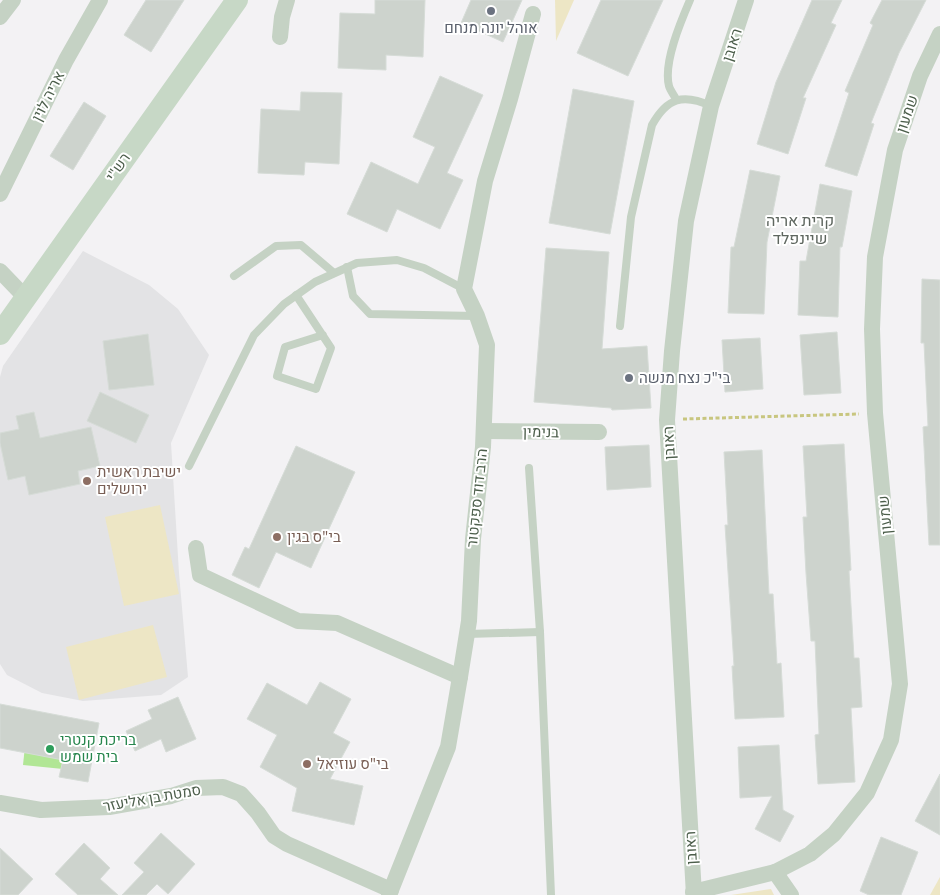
<svg xmlns="http://www.w3.org/2000/svg" width="940" height="895" viewBox="0 0 940 895" font-family="'Source Sans 3',Heebo,sans-serif">
<rect width="100%" height="100%" fill="#f3f2f4"/>
<polygon fill="#e3e3e5" points="83,251 149,285 178,309 209,355 171,443 179,573 188,677 161,695 83,701 42,693 7,675 0,664 0,377 3,366"/>
<g fill="#ede6c5">
<polygon points="555,0 574,0 556,41"/>
<polygon points="160,505 179,594 124,606 105,517"/>
<polygon points="153,625 167,677 79,700 66,647"/>
<polygon points="940,877 940,895 930,895"/>
<polygon points="771,889 774,895 731,895"/>
</g>
<polygon fill="#b1e695" points="27,728 77,732 73,770 23,765"/>
<g fill="#cdd3cd" stroke="#d6dcd7">
<polygon points="146,0 184,0 151,52 124,35"/>
<polygon points="375,0 425,0 423,57 386,55 386,70 338,68 340,13 375,14"/>
<polygon points="471,0 522,0 503,42 461,23"/>
<polygon points="601,0 663,0 628,76 577,53"/>
<polygon points="812,0 842,0 831,23 836,25 803,98 806,98 788,154 757,144 776,82"/>
<polygon points="882,0 926,0 899,53 871,123 874,124 857,176 825,166 849,93 845,91 873,25 870,23"/>
<polygon points="440,76 483,95 447,173 463,180 440,229 397,209 387,232 347,214 371,162 418,184 435,147 413,137"/>
<polygon points="573,89 634,101 610,234 549,223"/>
<polygon points="301,92 342,93 339,164 305,162 304,175 258,173 261,109 300,111"/>
<polygon points="84,102 106,116 73,170 50,156"/>
<polygon points="750,170 780,176 767,242 764,314 728,313 731,247 734,247"/>
<polygon points="820,184 852,191 842,247 840,247 838,317 798,315 800,261 806,261"/>
<polygon points="546,248 609,252 602,349 647,346 651,408 612,410 611,408 534,402"/>
<polygon points="922,279 940,280 940,545 929,545 923,427 928,426 924,343 921,343"/>
<polygon points="837,332 841,393 804,395 800,335"/>
<polygon points="148,334 154,385 109,390 103,341"/>
<polygon points="760,338 763,389 725,392 722,340"/>
<polygon points="100,392 149,415 136,443 87,421"/>
<polygon points="34,412 40,438 91,427 100,466 78,471 80,484 29,495 25,476 8,480 0,443 0,433 19,429 16,416"/>
<polygon points="844,444 851,570 849,571 854,658 859,658 862,707 851,708 855,782 818,784 815,735 819,734 815,641 811,641 806,573 803,517 807,517 803,446"/>
<polygon points="649,445 651,487 607,490 605,447"/>
<polygon points="296,446 355,472 311,568 276,552 259,588 232,575 245,547 249,549"/>
<polygon points="762,450 769,594 773,594 777,664 781,663 784,717 735,719 732,666 734,666 725,525 728,525 724,452"/>
<polygon points="320,682 351,699 333,733 350,742 330,779 363,786 354,825 292,811 297,788 260,767 277,735 247,719 267,683 307,705"/>
<polygon points="178,697 196,739 166,752 161,739 135,751 126,731 152,719 148,710"/>
<polygon points="0,704 99,723 88,782 59,777 63,760 0,748"/>
<polygon points="779,745 783,810 794,816 780,842 755,829 772,796 740,798 738,747"/>
<polygon points="940,774 940,835 915,821"/>
<polygon points="161,833 195,864 168,894 157,884 146,895 122,895 144,872 134,863"/>
<polygon points="881,837 918,852 901,895 869,895 860,891"/>
<polygon points="84,843 110,868 100,879 118,895 78,895 55,874"/>
<polygon points="0,848 33,879 18,895 0,895"/>
</g>
<g fill="none" stroke-linecap="round" stroke-linejoin="round">
<polyline stroke="#c8c67f" stroke-width="3" stroke-dasharray="4 2.5" stroke-linecap="butt" points="683,419 859,414"/>
<g stroke="#c5d2c4" stroke-width="8">
<path d="M 676,99 C 674,95 670,90 669,86 C 663,63 681,21 690,0"/>
<polyline points="347,267 353,296 370,314 476,316"/>
<polyline points="234,276 276,246 301,245 334,273"/>
<polyline points="296,295 331,348 316,389 277,376 285,347 323,335"/>
<path d="M 620,326 L 631,217 L 652,125 C 667,98 683,93 711,106"/>
<polyline points="189,466 254,335 284,304 315,282 357,263 397,260 424,268 464,289"/>
<polyline points="529,468 540,632 551,895"/>
<polyline points="467,634 540,632"/>
</g>
<g stroke="#c5d2c4" stroke-width="16">
<polyline points="0,17 13,0"/>
<polyline points="280,37 282,17 287,0"/>
<polyline points="0,194 66,60 100,0"/>
<polyline points="0,271 25,297"/>
<polyline points="484,431 599,432"/>
<polyline points="196,548 200,575 298,621 337,623 460,677"/>
<polyline points="0,803 41,810 109,807 171,796 196,788 223,787 241,794 258,813 274,836 287,844 391,890"/>
<polyline points="775,872 791,895"/>
<polyline points="693,892 775,872 810,854 834,834 867,793 891,740 900,684 875,413 872,329 875,257 895,150 920,76 940,34"/>
<polyline points="389,895 448,747 460,677 469,621 473,539 483,447 487,345 477,316 464,289 485,181 510,99 533,14"/>
<polyline points="694,895 667,420 672,351 686,221 711,106 746,0"/>
</g>
<polyline stroke="#c7d8c6" stroke-width="22" points="0,334 237,0"/>
</g>
<g fill="#6b7280" stroke="#fff" stroke-width="2">
<circle cx="491" cy="11" r="5"/>
<circle cx="629" cy="378" r="5"/>
</g>
<g fill="#8d6e63" stroke="#fff" stroke-width="2">
<circle cx="87" cy="481" r="5"/>
<circle cx="277" cy="537" r="5"/>
<circle cx="307" cy="764" r="5"/>
</g>
<circle fill="#2e9e5b" stroke="#fff" stroke-width="2" cx="50" cy="749" r="5"/>
<g text-anchor="middle" stroke-width="4" stroke-linejoin="round" paint-order="stroke">
<g font-size="15" fill="#5b616d" stroke="#fff">
<text x="491" y="33">אוהל יונה מנחם</text>
<text x="639" y="383" text-anchor="start">בי"כ נצח מנשה</text>
</g>
<g font-size="15" fill="#4c5e4b" stroke="#fff">
<text transform="translate(732 45) rotate(-72)" y="5">ראובן</text>
<text transform="translate(48 96) rotate(-63)" y="5">אריה לוין</text>
<text transform="translate(907 114) rotate(-71)" y="5">שמעון</text>
<text transform="translate(118 167) rotate(-55)" y="5">רש"י</text>
<text transform="translate(541 432) rotate(1)" y="5">בנימין</text>
<text transform="translate(669 443) rotate(-93)" y="5">ראובן</text>
<text transform="translate(477 498) rotate(-84)" y="5">הרב דוד ספקטור</text>
<text transform="translate(885 515) rotate(-95)" y="5">שמעון</text>
<text transform="translate(152 798) rotate(-10)" y="5">סמטת בן אליעזר</text>
<text transform="translate(691 848) rotate(-93)" y="5">ראובן</text>
</g>
<g font-size="15" fill="#785e54" stroke="#fff" text-anchor="start">
<text x="97" y="477">ישיבת ראשית<tspan x="97" dy="17">ירושלים</tspan></text>
<text x="287" y="542">בי"ס בגין</text>
<text x="317" y="769">בי"ס עוזיאל</text>
</g>
<g font-size="15" fill="#27864d" stroke="#fff" text-anchor="start">
<text x="60" y="745">בריכת קנטרי<tspan x="60" dy="17">בית שמש</tspan></text>
</g>
<g font-size="16" fill="#5e665f" stroke="#fff">
<text x="800" y="226">קרית אריה<tspan x="800" dy="18">שיינפלד</tspan></text>
</g>
</g>
</svg>
